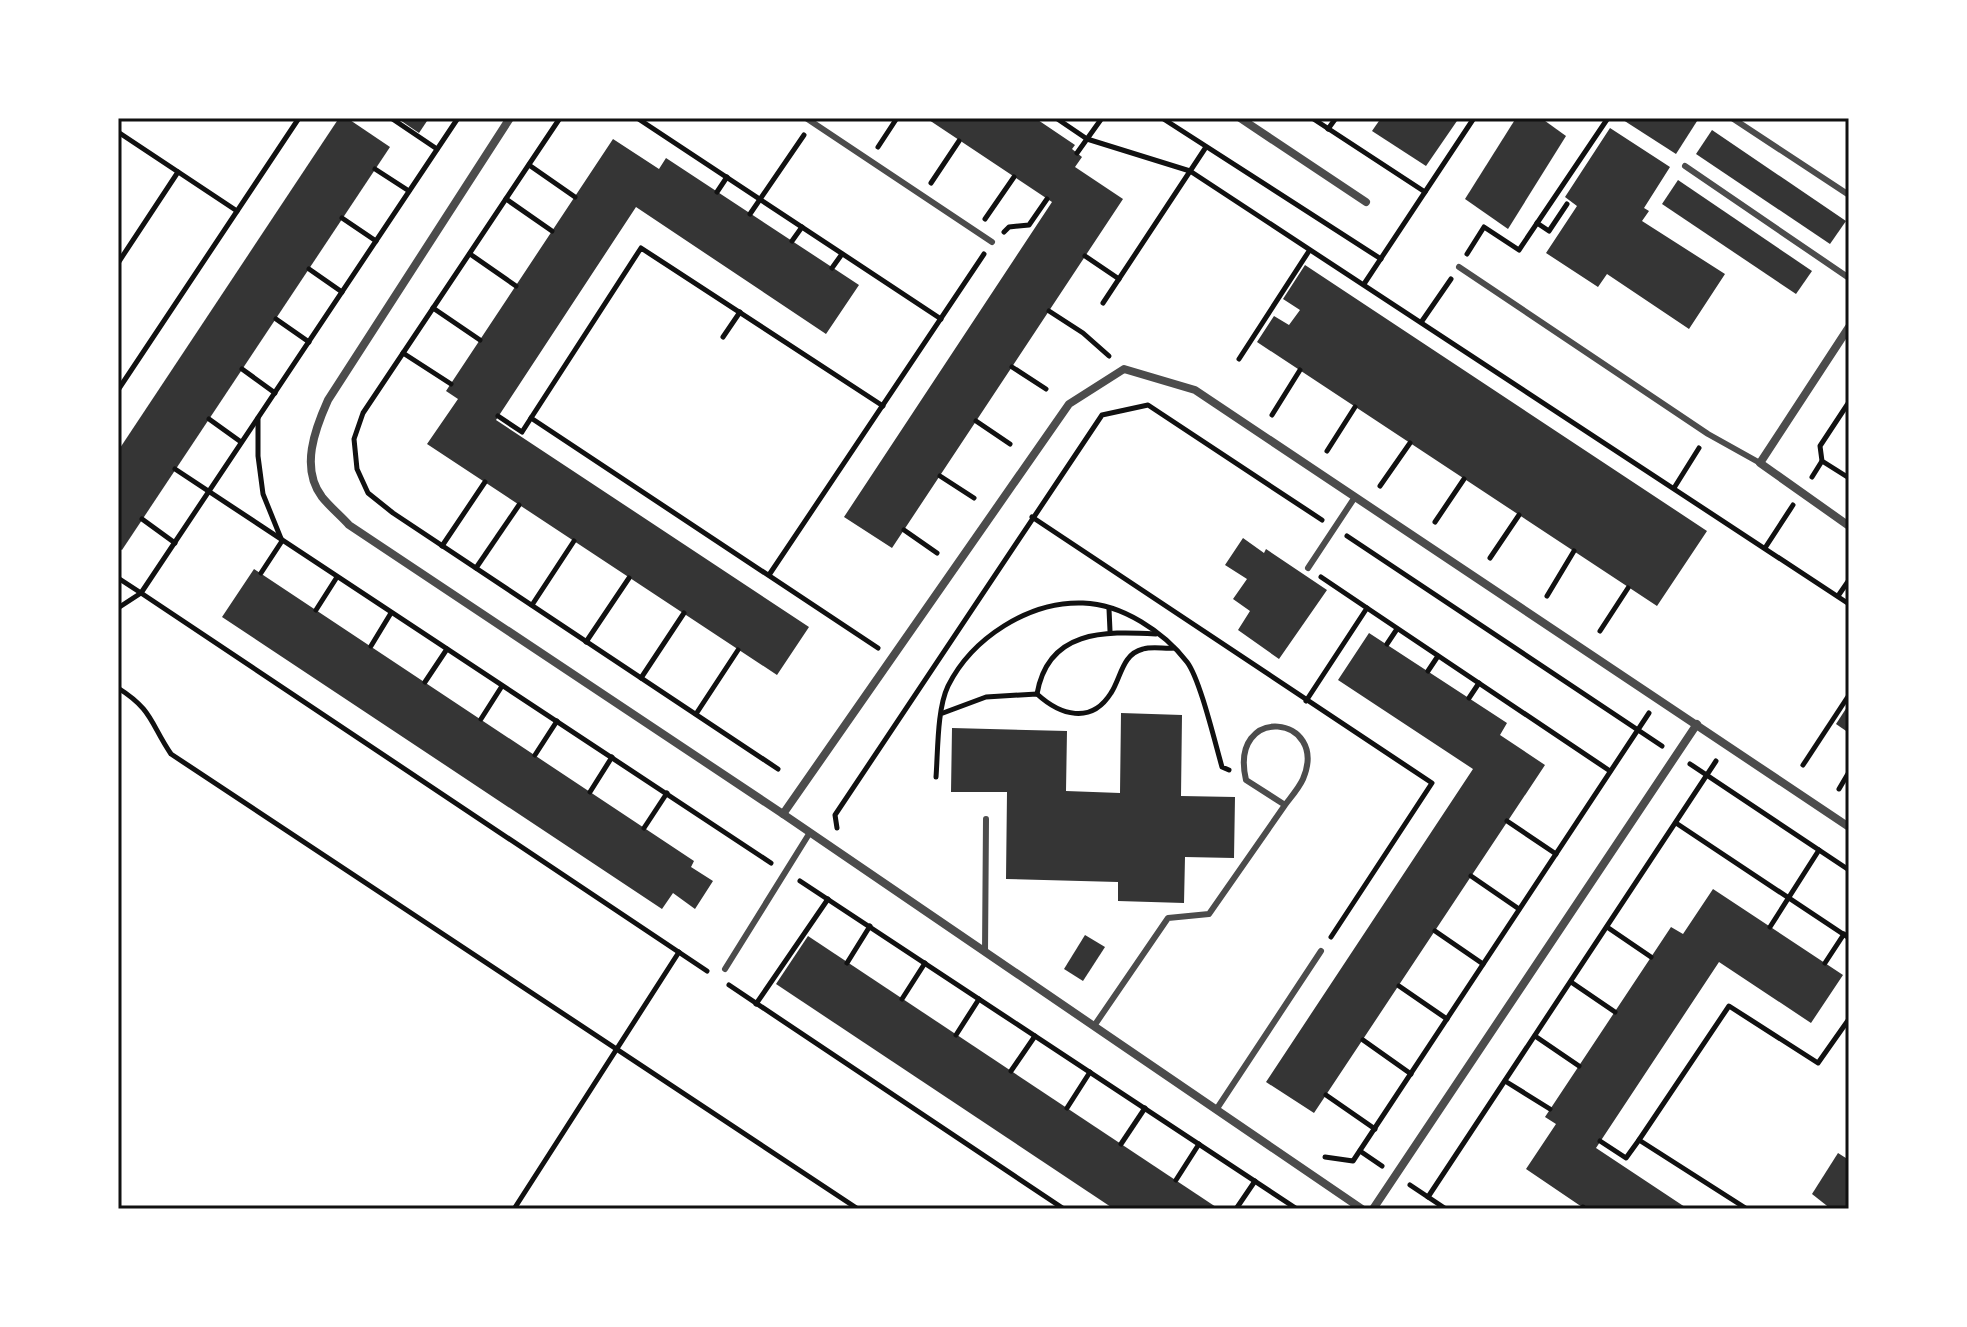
<svg xmlns="http://www.w3.org/2000/svg" width="1967" height="1327" viewBox="0 0 1967 1327" font-family="'Source Sans 3',sans-serif">
<rect width="100%" height="100%" fill="#fff"/>
<g fill="#353535">
<polygon points="339,118 347,118 390,147 122,550 118,548 118,451"/>
<polygon points="397,118 429,118 419,133"/>
<polygon points="926,118 1035,118 1075,145 1072,149 1082,157 1075,167 1123,199 892,548 844,517 1052,202"/>
<polygon points="1381,118 1459,118 1426,166 1372,131"/>
<polygon points="1516,118 1541,118 1566,136 1508,229 1465,199"/>
<polygon points="1620,118 1699,118 1676,154"/>
<polygon points="1610,128 1670,167 1644,208 1649,211 1642,221 1725,274 1689,329 1607,274 1598,287 1546,253 1577,206 1565,197"/>
<polygon points="1712,130 1846,221 1830,244 1696,154"/>
<polygon points="613,139 659,169 666,158 859,285 826,334 636,207 496,420 809,627 777,675 427,444 458,399 446,391"/>
<polygon points="1678,180 1812,271 1796,294 1662,204"/>
<polygon points="1305,265 1707,531 1657,606 1257,342 1274,316 1289,325 1300,310 1283,299"/>
<polygon points="1243,538 1264,553 1266,549 1327,590 1279,659 1238,630 1250,611 1233,599 1247,579 1225,565"/>
<polygon points="254,569 694,861 691,867 713,881 695,909 673,893 662,909 222,617"/>
<polygon points="1369,633 1507,723 1500,735 1545,765 1314,1113 1266,1082 1473,769 1338,680"/>
<polygon points="1849,704 1849,733 1836,724"/>
<polygon points="1121,713 1182,715 1181,796 1235,797 1234,858 1185,857 1184,903 1118,901 1118,882 1006,879 1007,792 951,792 952,728 1067,731 1066,791 1120,793"/>
<polygon points="1713,889 1843,975 1811,1023 1719,962 1596,1148 1688,1209 1585,1209 1526,1169 1556,1124 1545,1117 1671,927 1683,934"/>
<polygon points="1085,935 1105,947 1083,981 1064,969"/>
<polygon points="808,936 1219,1209 1114,1209 776,984"/>
<polygon points="1838,1153 1849,1160 1849,1209 1831,1209 1812,1194"/>
</g>
<g fill="none" stroke-linecap="round" stroke-linejoin="round">
<g stroke="#111" stroke-width="5">
<polyline points="391,118 437,149"/>
<polyline points="560,118 363,413 354,439 357,469 368,493 393,513 778,769"/>
<polyline points="637,118 941,319"/>
<polyline points="1056,118 1087,139 1190,171 1849,604"/>
<polyline points="1162,118 1381,259"/>
<polyline points="1312,118 1425,192"/>
<polyline points="1328,129 1336,118"/>
<polyline points="118,132 237,211"/>
<polyline points="878,147 897,118"/>
<polyline points="1077,153 1102,118"/>
<polyline points="529,165 575,197"/>
<polyline points="375,169 409,191"/>
<polyline points="931,183 959,141"/>
<polyline points="717,192 727,177"/>
<polyline points="506,199 552,231"/>
<polyline points="750,214 804,135"/>
<polyline points="342,218 376,241"/>
<polyline points="985,219 1014,177"/>
<polyline points="1537,223 1549,231 1567,204"/>
<polyline points="1004,232 1009,227 1029,225 1047,199"/>
<polyline points="792,241 802,227"/>
<polyline points="470,254 516,286"/>
<polyline points="1467,254 1484,227 1519,250 1608,118"/>
<polyline points="1085,256 1119,279"/>
<polyline points="118,263 178,172"/>
<polyline points="832,268 842,254"/>
<polyline points="309,269 342,292"/>
<polyline points="1364,284 1474,118"/>
<polyline points="1103,303 1206,147"/>
<polyline points="433,308 480,340"/>
<polyline points="1049,311 1083,333 1109,356"/>
<polyline points="276,319 309,342"/>
<polyline points="1422,321 1451,279"/>
<polyline points="723,337 740,312"/>
<polyline points="403,353 451,384"/>
<polyline points="1239,359 1309,251"/>
<polyline points="1012,367 1046,389"/>
<polyline points="242,369 275,393"/>
<polyline points="118,390 299,118"/>
<polyline points="1849,402 1820,446 1822,461 1849,478"/>
<polyline points="1272,415 1300,370"/>
<polyline points="498,416 522,432 531,418"/>
<polyline points="258,418 258,456 263,494 282,541 261,573"/>
<polyline points="209,419 241,442"/>
<polyline points="976,421 1010,444"/>
<polyline points="1327,451 1355,407"/>
<polyline points="175,469 771,863"/>
<polyline points="940,476 974,498"/>
<polyline points="1812,477 1822,461"/>
<polyline points="1380,486 1410,443"/>
<polyline points="1674,488 1699,448"/>
<polyline points="1032,517 1432,783 1331,937"/>
<polyline points="142,519 175,543"/>
<polyline points="1435,522 1464,479"/>
<polyline points="904,530 937,553"/>
<polyline points="1347,536 1662,746"/>
<polyline points="442,546 485,482"/>
<polyline points="1765,548 1793,505"/>
<polyline points="1490,558 1519,515"/>
<polyline points="476,568 519,505"/>
<polyline points="769,575 984,254"/>
<polyline points="1321,577 1367,608"/>
<polyline points="118,578 141,593 458,118"/>
<polyline points="1547,596 1574,551"/>
<polyline points="1838,596 1849,580"/>
<polyline points="532,605 574,541"/>
<polyline points="118,608 141,593 707,971"/>
<polyline points="1109,609 1110,631"/>
<polyline points="316,610 337,577"/>
<polyline points="1600,631 1628,588"/>
<polyline points="586,642 629,578"/>
<polyline points="1387,644 1397,629"/>
<polyline points="371,646 391,613"/>
<polyline points="878,648 531,418 641,248 883,406"/>
<polyline points="1428,671 1438,656"/>
<polyline points="641,678 684,613"/>
<polyline points="425,682 447,649"/>
<path d="M 118,688 C 153,710 150,723 171,754 L 858,1209"/>
<path d="M 1037,694 C 1048,630 1104,631 1156,634"/>
<polyline points="1469,698 1479,683"/>
<polyline points="1306,701 1367,608 1610,771"/>
<path d="M 943,713 L 986,697 L 1037,694 C 1060,715 1091,725 1111,693 C 1121,678 1122,654 1143,649 C 1152,646 1165,649 1174,648"/>
<polyline points="696,714 738,650"/>
<polyline points="481,719 502,686"/>
<polyline points="535,755 557,721"/>
<polyline points="1690,764 1849,870"/>
<polyline points="1803,765 1849,695"/>
<path d="M 936,777 C 938,751 937,709 948,686 C 972,638 1029,601 1083,603 C 1122,604 1164,632 1187,662 C 1200,679 1215,743 1222,767 L 1229,770"/>
<polyline points="1839,789 1849,772"/>
<polyline points="590,792 612,757"/>
<polyline points="1507,821 1556,854"/>
<polyline points="1676,823 1849,938"/>
<polyline points="644,828 667,793"/>
<polyline points="837,828 835,815 1102,415 1148,405 1322,520"/>
<polyline points="1471,876 1519,909"/>
<polyline points="800,881 1297,1209"/>
<polyline points="1607,927 1651,957"/>
<polyline points="1770,927 1819,850"/>
<polyline points="1435,931 1483,964"/>
<polyline points="847,963 870,926"/>
<polyline points="1825,963 1844,934"/>
<polyline points="1571,982 1615,1012"/>
<polyline points="729,985 1064,1209"/>
<polyline points="1399,986 1447,1019"/>
<polyline points="902,999 925,963"/>
<polyline points="756,1004 828,899"/>
<polyline points="956,1035 979,999"/>
<polyline points="1535,1036 1579,1066"/>
<polyline points="1363,1040 1411,1074"/>
<polyline points="1011,1071 1035,1036"/>
<polyline points="1505,1081 1550,1109"/>
<polyline points="1326,1095 1375,1129"/>
<polyline points="1067,1108 1090,1072"/>
<polyline points="1600,1141 1626,1158 1639,1140"/>
<polyline points="1121,1144 1145,1108"/>
<polyline points="1360,1151 1382,1166"/>
<polyline points="1325,1157 1353,1161 1649,713"/>
<polyline points="1176,1180 1199,1144"/>
<polyline points="1410,1185 1446,1209"/>
<polyline points="1428,1197 1716,761"/>
<polyline points="514,1209 679,952"/>
<polyline points="1236,1209 1255,1181"/>
<polyline points="1582,1209 1583,1207"/>
<polyline points="1747,1209 1639,1140 1729,1006 1818,1063 1849,1019"/>
</g>
<g stroke="#4c4c4c" stroke-width="6">
<polyline points="806,118 992,242"/>
<polyline points="1732,118 1849,195"/>
<polyline points="1685,166 1849,278"/>
<polyline points="1459,267 1708,434 1760,463"/>
<polyline points="1308,568 1355,497"/>
<polyline points="985,952 986,819"/>
<polyline points="725,969 809,834"/>
<path d="M 1094,1026 L 1168,918 L 1209,914 L 1285,805 L 1246,780 C 1228,703 1330,715 1303,779 C 1299,788 1291,797 1285,805"/>
<polyline points="1216,1110 1321,951"/>
</g>
<g stroke="#4c4c4c" stroke-width="8">
<path d="M 510,118 L 328,400 C 315,429 300,468 322,497 C 330,507 341,516 349,525 L 783,814 L 1362,1209"/>
<polyline points="1240,118 1366,202"/>
<polyline points="1849,327 1760,463 1849,526"/>
<polyline points="783,814 1069,404 1124,369 1195,390 1849,827"/>
<polyline points="1373,1209 1697,724"/>
</g>
</g>
<rect width="1967" height="1327" fill="none" stroke="#ffffff" stroke-width="240"/>
<rect x="120" y="120" width="1727" height="1087" fill="none" stroke="#111" stroke-width="3"/>
</svg>
